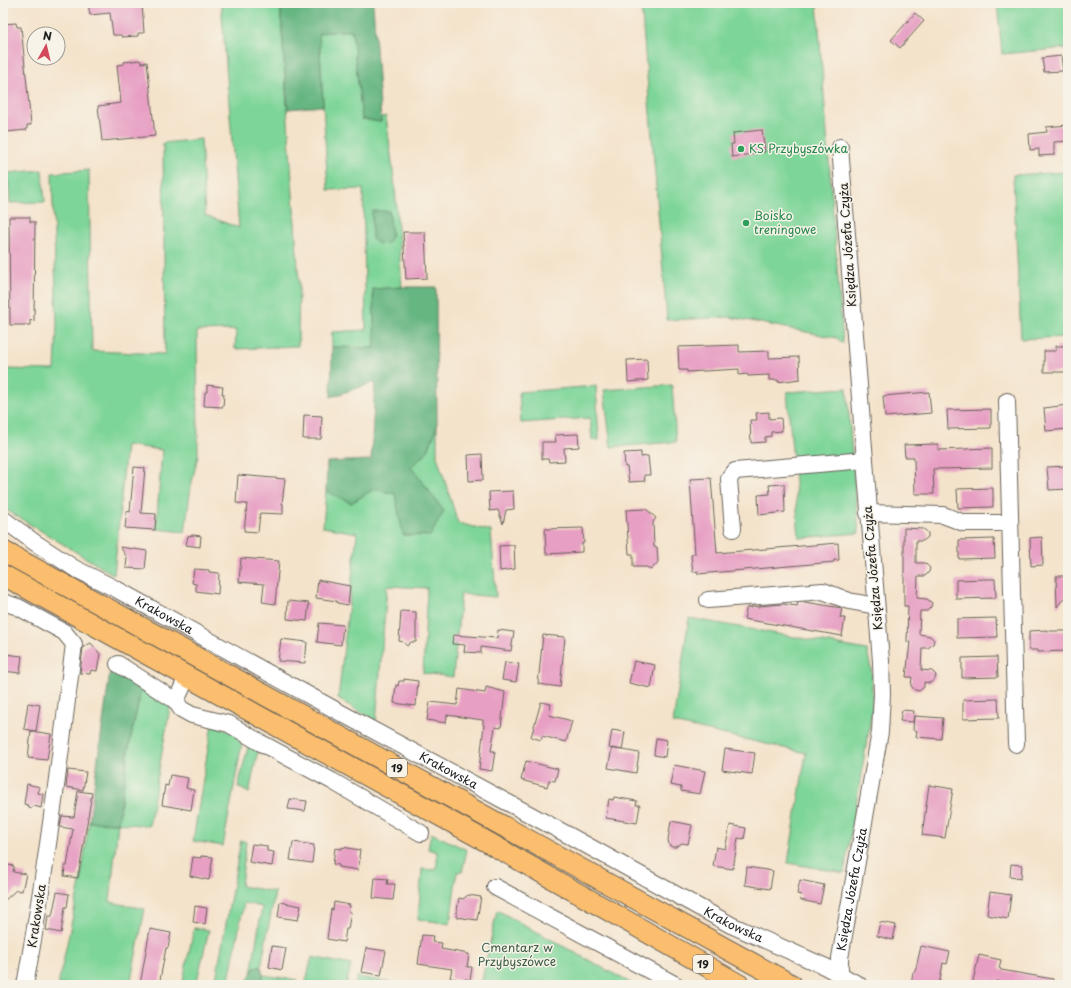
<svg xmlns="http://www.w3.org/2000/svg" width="1071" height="988" viewBox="0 0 1071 988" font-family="'Playpen Sans',sans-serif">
<rect width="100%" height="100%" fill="#f7f3e8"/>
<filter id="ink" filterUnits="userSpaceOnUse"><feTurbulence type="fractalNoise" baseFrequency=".025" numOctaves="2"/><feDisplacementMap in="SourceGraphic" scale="8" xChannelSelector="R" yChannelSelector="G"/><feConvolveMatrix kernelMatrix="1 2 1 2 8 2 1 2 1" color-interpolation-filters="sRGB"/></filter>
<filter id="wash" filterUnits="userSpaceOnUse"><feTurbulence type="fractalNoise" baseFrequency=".012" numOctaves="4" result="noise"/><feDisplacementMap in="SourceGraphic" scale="16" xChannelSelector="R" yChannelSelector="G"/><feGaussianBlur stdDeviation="0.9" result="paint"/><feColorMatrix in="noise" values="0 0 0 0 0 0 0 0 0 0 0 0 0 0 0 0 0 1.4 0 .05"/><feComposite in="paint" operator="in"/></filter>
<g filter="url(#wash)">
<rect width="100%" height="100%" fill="#f4e3cb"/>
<g fill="#7ed599" stroke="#4d785a">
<polygon points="221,3 280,3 299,283 298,346 235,349 236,330 197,331 198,456 191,486 185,532 156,529 162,450 126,445 114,575 3,508 3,369 55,370 57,324 52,173 89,170 92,351 165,354 163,143 201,139 205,215 239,228"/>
<polygon points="641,3 817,3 843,344 837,338 730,317 667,320"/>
<polygon points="997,3 1068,3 1068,48 1002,54"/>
<polygon points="352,30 362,119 381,122 381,117 386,116 395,187 402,287 373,289 375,348 332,347 332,332 366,330 363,189 328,190 319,33"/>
<polygon points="42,170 45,202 10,203 8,173"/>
<polygon points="1068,172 1068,337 1021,339 1013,175"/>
<polygon points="672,385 676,442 611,447 604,390"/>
<polygon points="596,386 599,440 592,440 590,418 521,423 519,392"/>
<polygon points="847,388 852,455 793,460 787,392"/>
<polygon points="437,426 437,456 458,523 491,531 496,597 461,594 453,677 423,673 427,588 387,586 376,721 338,699 357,533 323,527 326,491 351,503 374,489 396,494 430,491 410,467 428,451"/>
<polygon points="853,467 859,533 799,538 794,471"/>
<polygon points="689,618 867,650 872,674 872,712 844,873 788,863 806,753 673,723"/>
<path d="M 142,686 L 154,698 C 162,697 166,700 170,707 L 149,826 L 118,823 L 110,902 L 145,909 L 130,985 L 58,985 L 80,883 L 89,822 L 118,823 L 129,746 Z"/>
<polygon points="212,724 239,735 242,743 223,846 193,841"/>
<polygon points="248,741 259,746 249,793 238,787 248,747"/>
<polygon points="431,833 467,850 462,872 457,872 450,924 418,919 422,869 436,870 437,867 437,852 428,849"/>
<polygon points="241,840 246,842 241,886 275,892 261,967 254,968 251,974 262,907 244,903 228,985 215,985"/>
<polygon points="497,910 634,985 481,985"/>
<polygon points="194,928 209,930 196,985 182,985"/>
<polygon points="312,957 351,965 346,985 305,985"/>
<polygon points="263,975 297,980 295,985 260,985"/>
<polygon points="357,977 399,984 355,985"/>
</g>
<g fill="#66b681" stroke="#41694e">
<polygon points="280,3 376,3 373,4 381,122 362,119 352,30 319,33 323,106 288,109"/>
<polygon points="372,211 389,211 392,235 388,243 379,244 372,239"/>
<polygon points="402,287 436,287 437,426 428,451 411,467 444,511 430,536 403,535 395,494 374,489 351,503 326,491 327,462 371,460 375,382 331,397 332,347 375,348 373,289"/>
<polygon points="110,672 142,686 129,746 118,823 89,822"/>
<polygon points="261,967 263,975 260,985 246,985 247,981 254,968"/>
</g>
<g id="blocks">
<g fill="#e79fc3">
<polygon points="88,3 142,3 144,33 138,33 138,36 122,37 121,35 113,35 110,13 90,15"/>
<polygon points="915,13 924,21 900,48 891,40"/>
<polygon points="16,23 17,27 21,27 31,125 27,125 27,130 6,132 3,100 3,24"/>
<polygon points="1061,56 1063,71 1044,72 1042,58"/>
<polygon points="140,60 141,63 147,62 155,136 102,141 98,106 121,103 117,65 124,64 124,62"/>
<polygon points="1068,125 1068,141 1054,142 1054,155 1039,156 1039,149 1030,150 1029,134 1047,132 1046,127"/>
<polygon points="762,130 765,152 732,157 731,144 734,144 733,133"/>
<polygon points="9,217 30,217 30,222 35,222 34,321 30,320 30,325 10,325"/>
<polygon points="403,232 425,232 427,278 406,279"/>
<polygon points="739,345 739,352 769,351 769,358 799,357 800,379 778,382 778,380 769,380 769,375 748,376 747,374 739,375 739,369 687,372 687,370 679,370 678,347"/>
<polygon points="1056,346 1068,346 1068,372 1044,372 1044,351 1056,351"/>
<polygon points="647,359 648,380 628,382 627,360"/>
<polygon points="207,385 223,387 222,394 224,394 223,407 204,406 205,392 207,392"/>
<polygon points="929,392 931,413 885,417 883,396"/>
<polygon points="1068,405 1068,429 1046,431 1044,408"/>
<polygon points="991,409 991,428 948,429 947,410"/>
<polygon points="769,412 769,419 781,418 782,431 771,432 771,436 765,437 765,442 751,443 750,420 757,420 756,413"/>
<polygon points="304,415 322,416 321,439 303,439"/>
<polygon points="578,434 579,447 564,448 565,461 549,462 548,459 542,459 542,442 556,442 555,435"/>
<polygon points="938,444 938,450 992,448 992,468 933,469 934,494 915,494 914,457 905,457 904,445"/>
<polygon points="641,452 641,457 648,456 650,475 644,475 645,481 629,482 627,467 625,467 624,453"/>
<polygon points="482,454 483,480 469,481 468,455"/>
<polygon points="1068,466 1068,489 1049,490 1047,467"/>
<polygon points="134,467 145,468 141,513 156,514 155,530 125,528 127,511 130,512"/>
<polygon points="238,475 285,479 282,504 283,504 283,514 260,513 258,532 244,531 247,504 236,503"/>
<polygon points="711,478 717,553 838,543 839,560 834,560 834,562 812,564 698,574 698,571 693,572 691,555 695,554 690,479"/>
<polygon points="784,484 785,512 759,515 758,495 770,494 769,485"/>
<polygon points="993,488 993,507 958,508 957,489"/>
<polygon points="513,491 514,509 506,510 503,524 498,510 490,511 489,492"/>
<polygon points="646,509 656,518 653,522 654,547 657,547 658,562 651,570 647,567 633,567 633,554 629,554 626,510"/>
<polygon points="583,528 584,543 582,543 582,552 546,554 545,529"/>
<polygon points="904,528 924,529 928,533 928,537 923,541 916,541 916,563 925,563 930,568 929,572 925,576 918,576 917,598 927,599 932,603 931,607 927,611 920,611 919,634 930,636 934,640 933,644 928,648 922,648 921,670 932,671 936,675 935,679 930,683 924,682 924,687 919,691 915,690 911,686 912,677 906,677 910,642 907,642 908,606 904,606"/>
<polygon points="193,535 201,536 200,547 186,545 188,536"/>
<polygon points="1042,537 1043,565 1031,566 1030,538"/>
<polygon points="994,539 995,558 959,559 959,540"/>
<polygon points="514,545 515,569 500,571 499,546"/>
<polygon points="120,547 147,551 145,569 126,568 127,557"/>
<polygon points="241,558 279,561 275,604 262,602 264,584 239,582"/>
<polygon points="194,569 209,570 209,572 219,573 218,594 196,591 196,584 192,583"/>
<polygon points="1056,576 1068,576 1068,593 1057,607"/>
<polygon points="986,579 995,579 996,598 956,599 956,580"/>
<polygon points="318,580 350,586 348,605 337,603 337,601 316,598"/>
<polygon points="288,601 309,603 307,621 287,619"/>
<polygon points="798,602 805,602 842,608 840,618 845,618 842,636 744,619 747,607 752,608 752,606 759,607 759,606 783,604 797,606"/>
<polygon points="401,611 416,612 416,642 411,642 407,646 403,642 399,641"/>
<polygon points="996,618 997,637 957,638 957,619"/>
<polygon points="319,623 343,625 341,645 317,642"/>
<polygon points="498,630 514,632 511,651 481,647 481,653 464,652 465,645 452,644 453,635 497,638"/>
<polygon points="1047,630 1047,631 1068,631 1068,651 1038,652 1038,650 1029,650 1029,631"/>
<polygon points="543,635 565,637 560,687 538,684"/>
<polygon points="281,639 307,642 305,663 278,661"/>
<polygon points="91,643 100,654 97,671 91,670 90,674 80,673 83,647"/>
<polygon points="5,654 22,656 20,673 3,671"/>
<polygon points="997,657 998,677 962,678 962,658"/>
<polygon points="634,661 655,665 651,688 629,683"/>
<polygon points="505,662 519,664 516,682 502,680"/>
<polygon points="404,679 418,681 416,706 394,703 396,685 398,686 399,681 404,681"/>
<polygon points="486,687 505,692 501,728 495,727 491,751 495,751 492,771 479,769 484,725 483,725 483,720 447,715 446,723 427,720 430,702 457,705 459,689 485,693"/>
<polygon points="998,699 999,718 963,719 963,700"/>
<polygon points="541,702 551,704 549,715 572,721 566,742 542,736 541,740 531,737"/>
<polygon points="28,703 40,705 36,731 24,729"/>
<polygon points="902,710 914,711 913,722 900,721"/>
<polygon points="914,716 943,718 941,739 916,737 917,731 913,730"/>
<polygon points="612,730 625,732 622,750 609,748"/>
<polygon points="31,731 51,734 47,760 28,758"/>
<polygon points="656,738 667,740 665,757 654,755"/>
<polygon points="612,748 639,753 636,773 608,768"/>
<polygon points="725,749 755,753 752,774 722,770"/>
<polygon points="526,761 558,769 555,781 549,780 547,787 521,780"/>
<polygon points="674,765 705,771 700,794 681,791 681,787 670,785"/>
<polygon points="68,770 86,772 83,790 66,787"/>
<polygon points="170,775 188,778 186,788 194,790 191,810 162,805 165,785 168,786"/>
<polygon points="27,784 40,787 38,793 43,794 41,808 34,806 30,809 28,805 24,804"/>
<polygon points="929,785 953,789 945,838 922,835"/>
<polygon points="78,791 92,793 78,878 64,876 65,866 67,866 73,829 60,827 62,816 74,817"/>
<polygon points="614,797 637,801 636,805 640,805 637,823 606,818 609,799 613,800"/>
<polygon points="290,799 307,801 305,811 288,809"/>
<polygon points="671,821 692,825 688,844 682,843 676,847 672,847 669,845 668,840"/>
<polygon points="730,825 746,828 744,839 738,838 733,869 713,866 716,847 725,849"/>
<polygon points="293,842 314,845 312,863 290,860"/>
<polygon points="252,844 267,846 267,851 274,852 272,866 249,862"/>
<polygon points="342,847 360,850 359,857 360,859 358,870 339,867 339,865 333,864 335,848 342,849"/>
<polygon points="201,856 213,857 209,880 190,876 193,857 201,858"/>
<polygon points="3,864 14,866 13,872 26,874 22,891 16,890 3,902"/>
<polygon points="1011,864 1022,865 1021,879 1010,877"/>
<polygon points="747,867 773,871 770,889 745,885"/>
<polygon points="375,878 388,879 387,884 395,884 393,900 373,898"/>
<polygon points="800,880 824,885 820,904 800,900 801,895 797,894"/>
<polygon points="57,892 69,894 67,907 65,907 61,933 46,930 48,916 52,916"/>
<polygon points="990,892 1011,895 1008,919 987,915"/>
<polygon points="468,895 481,897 477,920 456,917 459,898 463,899"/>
<polygon points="280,902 301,906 298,920 278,917"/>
<polygon points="334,902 350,905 349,912 351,912 348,929 346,929 344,942 327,939 331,909 333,910"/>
<polygon points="195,906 207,908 205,924 193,922"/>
<polygon points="880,922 896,925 893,940 877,936"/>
<polygon points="150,929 171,933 168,948 166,948 159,985 140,985"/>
<polygon points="422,935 433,936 432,942 442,943 441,949 469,954 467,967 472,967 470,980 465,979 465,981 450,978 452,969 418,964"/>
<polygon points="272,946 286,948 282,970 269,967"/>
<polygon points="921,946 950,952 947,964 943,963 939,985 911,985 913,972 915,972"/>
<polygon points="366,948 386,951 381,975 361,972"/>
<polygon points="979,955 1001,960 999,968 1001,969 1001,970 1053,979 1052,985 1012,985 996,981 996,985 972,985"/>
</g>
</g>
</g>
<g filter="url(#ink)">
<use href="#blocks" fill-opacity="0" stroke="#686259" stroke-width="1"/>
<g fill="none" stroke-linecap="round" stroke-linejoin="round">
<g stroke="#686259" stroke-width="18">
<g id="minor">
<polyline points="1007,401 1016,744"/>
<polyline points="868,513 943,515 964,523 1009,523"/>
<path id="s1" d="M 3,519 L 34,542 L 74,568 L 116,589 L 341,713 L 570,836 L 731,925 L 826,967 L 859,985"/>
<polyline points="733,529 729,479 735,471 865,460"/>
<polyline points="708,600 823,591 849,601 876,606"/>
<path d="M 3,602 L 18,607 L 64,632 L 74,644 C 60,758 46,872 25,985"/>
<polyline points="118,664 176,701"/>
<polyline points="187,677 176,701 181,709 192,715 229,724 261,743 332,781 421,833"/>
<polyline points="495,887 676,985"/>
<path id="s2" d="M 838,984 L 840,975 L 840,958 L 880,732 L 882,694 L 881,661 L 840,147"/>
</g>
</g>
<g stroke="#686259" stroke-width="22">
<g id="major">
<polyline points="3,551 792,985"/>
<polyline points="3,575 482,839 740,985"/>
</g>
</g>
<use href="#minor" stroke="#fff" stroke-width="16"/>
<use href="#major" stroke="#fbbe6e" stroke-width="20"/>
</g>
</g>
<g fill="#2e9e5b" stroke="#f7f3e8" stroke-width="1.5">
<circle cx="741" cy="149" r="4"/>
<circle cx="746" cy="223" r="4"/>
</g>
<g text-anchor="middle" stroke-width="3" stroke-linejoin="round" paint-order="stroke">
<g fill="#f7f3e8" stroke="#5e5c59" stroke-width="1">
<rect x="387" y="759" width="20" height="18" rx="3"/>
<rect x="693" y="955" width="20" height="18" rx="3"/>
</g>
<g font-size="11" font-weight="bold" fill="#1c1c1c">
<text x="397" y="772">19</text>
<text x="703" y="968">19</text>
</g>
<g font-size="12" fill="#27864d" stroke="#f7f3e8" text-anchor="start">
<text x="749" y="153">KS Przybyszówka</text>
<text x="754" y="220">Boisko<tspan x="754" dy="14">treningowe</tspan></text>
</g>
<g font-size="12" fill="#1c1c1c" stroke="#f7f3e8">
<text transform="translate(848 245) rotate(-94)" y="4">Księdza Józefa Czyża</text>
<text transform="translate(873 568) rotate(-95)" y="4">Księdza Józefa Czyża</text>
<text dy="4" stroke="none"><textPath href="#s1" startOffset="188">Krakowska</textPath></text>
<text dy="4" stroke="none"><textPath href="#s1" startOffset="512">Krakowska</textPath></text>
<text dy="4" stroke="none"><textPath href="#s2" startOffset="96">Księdza Józefa Czyża</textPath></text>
<text transform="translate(37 916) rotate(-81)" y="4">Krakowska</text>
<text dy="4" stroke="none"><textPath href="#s1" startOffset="836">Krakowska</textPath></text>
</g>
<g font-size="12" fill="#3e5d48" stroke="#f7f3e8">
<text x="517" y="952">Cmentarz w<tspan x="517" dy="14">Przybyszówce</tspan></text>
</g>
</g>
<rect width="1071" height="988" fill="none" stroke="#f7f3e8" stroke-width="16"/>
<g transform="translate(46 46) rotate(8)"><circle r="19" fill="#f7f3e8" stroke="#9f9d96"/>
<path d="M0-3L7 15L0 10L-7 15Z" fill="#d1495b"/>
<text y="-6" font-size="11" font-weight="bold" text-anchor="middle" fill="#1c1c1c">N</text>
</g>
</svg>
